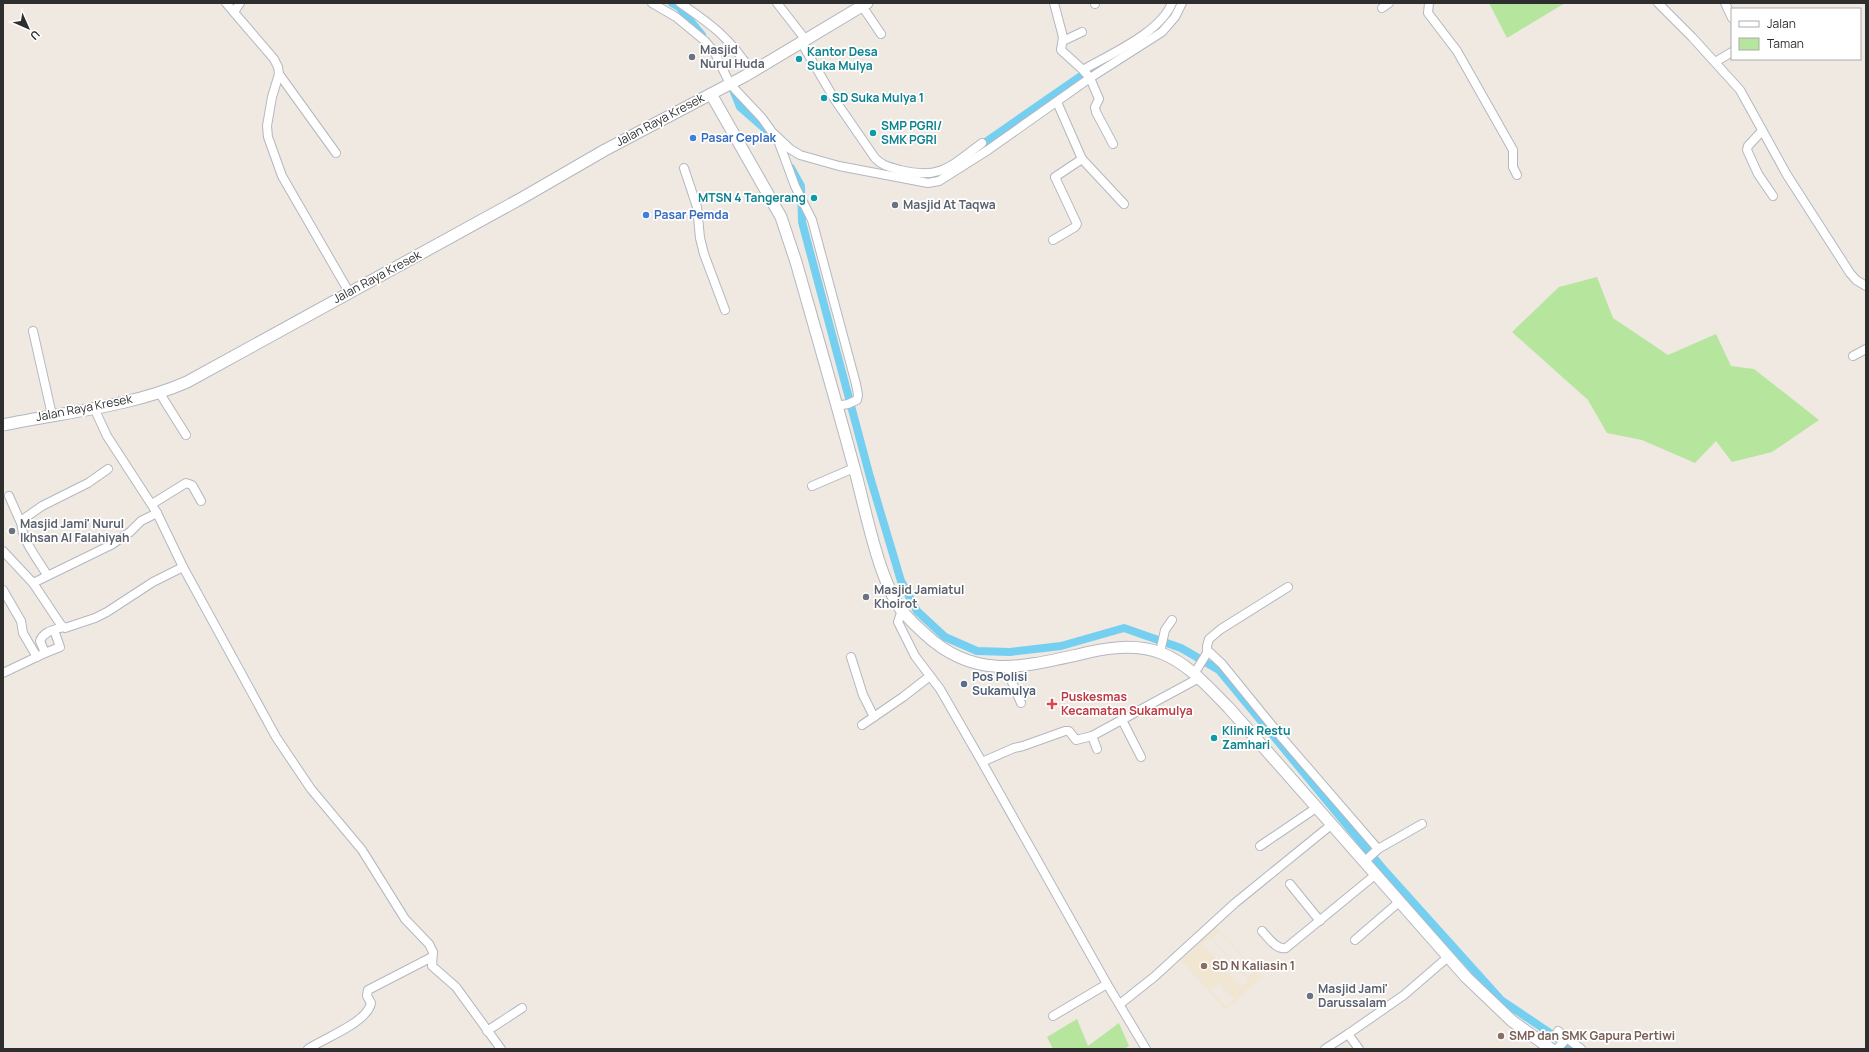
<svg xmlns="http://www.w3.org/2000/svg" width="1869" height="1052" viewBox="0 0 1869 1052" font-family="Manrope,sans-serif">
<rect width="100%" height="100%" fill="#efe9e1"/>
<path fill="#f0e6d1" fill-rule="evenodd" d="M 1216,927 L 1262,977 L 1226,1010 L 1181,960 ZM 1219,932 L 1255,971 L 1248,977 L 1212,938 ZM 1210,937 L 1249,980 L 1241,987 L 1202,944 ZM 1219,983 L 1234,999 L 1226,1007 L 1211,991 Z"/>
<g fill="#b6e59e">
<polygon points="1489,3 1565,3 1507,38"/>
<polygon points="1597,277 1613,318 1668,355 1716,334 1731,366 1754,369 1819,420 1772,452 1732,462 1716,441 1695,463 1642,440 1607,433 1588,400 1512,332 1559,287"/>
<polygon points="1077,1019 1088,1046 1119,1023 1129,1046 1124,1049 1053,1049 1047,1037"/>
</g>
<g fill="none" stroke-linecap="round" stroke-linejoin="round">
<g stroke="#75cff0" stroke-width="8">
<polyline points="672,3 679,7 702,35"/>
<polyline points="732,87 740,107 771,134"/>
<polyline points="977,148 1091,69"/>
<polyline points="791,168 801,186 802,222 870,477 901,581 917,611 945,637 977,651 1010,652 1061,646 1124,628 1181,648 1219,670 1384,870 1501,1000 1553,1035 1570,1049"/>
<path d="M 910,176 C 925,177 934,178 946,170"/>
</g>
<g stroke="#b4b7c1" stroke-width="10">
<g id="street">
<polyline points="226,3 274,59 278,67 279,74 272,97 267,126 268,137 282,176 349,292"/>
<polyline points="652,3 676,17 705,41 715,53 730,84 762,118 772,132 790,149 800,155 839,166 928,183 939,181 988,150 1090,78 1162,32 1175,17 1182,3"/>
<path d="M 680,3 C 712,25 730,38 751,71"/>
<polyline points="777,3 805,39"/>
<polyline points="1054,3 1063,37 1061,50 1083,70 1090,78 1099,99 1095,107 1096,112 1113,144"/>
<polyline points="1095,3 1095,4"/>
<polyline points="1429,3 1428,13 1457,51 1513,150 1513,167 1517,175"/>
<polyline points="1658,3 1692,37 1740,90 1787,175 1850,273 1856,280 1866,286"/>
<polyline points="1725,3 1732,18"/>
<polyline points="862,6 881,34"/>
<polyline points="1382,8 1389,3"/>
<polyline points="234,12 240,3"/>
<polyline points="1063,41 1082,32"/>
<path d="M 801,42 L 835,100 L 875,158 C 882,166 891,167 900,170 C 941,180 951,166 982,143"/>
<polyline points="1715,62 1732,52"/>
<path d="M 1083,70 C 1110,54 1160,33 1172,3"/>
<polyline points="279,74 336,153"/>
<polyline points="1762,131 1748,146 1747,150 1758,174 1773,196"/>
<polyline points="778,140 795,186 812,220 856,384 858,395 857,400 848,404 836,406"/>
<polyline points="1082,159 1124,204"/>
<polyline points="684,168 697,207 700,238 704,254 725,310"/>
<polyline points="1053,240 1075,227 1077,224 1055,177 1082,159 1057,102"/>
<polyline points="33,331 52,415"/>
<polyline points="1853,356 1866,349"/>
<polyline points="159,392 186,435"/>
<polyline points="94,408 107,436 157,513 183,567 276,737 311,789 362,850 405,919 429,944 433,952 432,966 456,987 501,1049"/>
<polyline points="812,486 854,468"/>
<polyline points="9,496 21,523"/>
<polyline points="152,504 186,483 192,485 201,501"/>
<polyline points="3,551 33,583 111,545 130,532 141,521 157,513"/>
<path d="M 47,575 C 40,562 18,536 22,520 L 42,506 L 88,483 L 108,469"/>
<polyline points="33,583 61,625 65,628 95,618 107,612 153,582 183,567"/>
<polyline points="3,590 21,621 23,633 37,657"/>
<polyline points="902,610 898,622 915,656 940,689 982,762 1107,984 1146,1049"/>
<polyline points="1207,650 1222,664 1283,739 1378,849"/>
<polyline points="1160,652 1165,630 1172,620"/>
<polyline points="45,653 60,647 54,630"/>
<polyline points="851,657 863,695 874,717"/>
<polyline points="1008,668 1012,682 1021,703"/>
<path d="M 3,673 L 45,653 L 40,641 C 44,631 54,630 63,627"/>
<polyline points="1194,674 1207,653 1207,646 1209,639 1221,629 1288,587"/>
<polyline points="1122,720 1141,757"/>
<polyline points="862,725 903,697 930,676"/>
<polyline points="1092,736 1097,749"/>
<polyline points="982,762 1014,748 1023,746 1065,731 1069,731 1076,740 1092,736 1199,678"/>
<polyline points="1260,846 1316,808"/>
<polyline points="1364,862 1378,849 1422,824"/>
<polyline points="1290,884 1320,921"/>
<path d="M 1262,931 C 1268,937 1276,950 1286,948 L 1375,875"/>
<polyline points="1355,940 1399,902"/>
<polyline points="1120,1004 1154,977 1235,903 1331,825"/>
<polyline points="1053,1016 1107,984"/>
<polyline points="487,1031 522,1008"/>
<polyline points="1558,1031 1581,1049"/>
<path d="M 308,1049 C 324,1038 367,1023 371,1003 L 367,996 L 368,990 L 432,957"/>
<polyline points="1325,1049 1348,1034"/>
<polyline points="1359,1049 1348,1034 1404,995 1448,957"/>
<polyline points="1557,1049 1567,1038"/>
</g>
</g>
<g stroke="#b4b7c1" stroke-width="13">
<g id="secondary">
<path d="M 711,94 L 781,217 L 796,262 C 816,332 836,401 855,471 C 866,511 878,578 902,611 C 909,619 917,627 925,634 C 973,679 1019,668 1077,655 C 1104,648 1134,643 1161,653 C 1188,663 1209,688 1229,708 L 1466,977 L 1512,1021 L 1551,1049"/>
<path d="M 3,425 C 64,412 130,407 187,382 L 522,198 L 605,150 L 745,76 L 867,3"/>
</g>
</g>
<use href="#street" stroke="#fff" stroke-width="8"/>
<use href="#secondary" stroke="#fff" stroke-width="11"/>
</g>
<g fill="#6b7280" stroke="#fff" stroke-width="1.5">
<circle cx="692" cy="57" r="4"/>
<circle cx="895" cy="205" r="4"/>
<circle cx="12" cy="531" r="4"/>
<circle cx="866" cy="597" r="4"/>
<circle cx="1310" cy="996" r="4"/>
</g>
<g fill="#0f9aa8" stroke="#fff" stroke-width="1.5">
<circle cx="799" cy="59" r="4"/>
<circle cx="824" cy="98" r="4"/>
<circle cx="873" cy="133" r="4"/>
<circle cx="814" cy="198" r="4"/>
<circle cx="1214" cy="738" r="4"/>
</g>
<g fill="#3f7fe0" stroke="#fff" stroke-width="1.5">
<circle cx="693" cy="138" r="4"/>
<circle cx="646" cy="215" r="4"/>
</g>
<circle fill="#5c6f8a" stroke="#fff" stroke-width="1.5" cx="964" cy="684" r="4"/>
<path fill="#e0444e" stroke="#fff" stroke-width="1.5" d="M1050 698h4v4h4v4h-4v4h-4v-4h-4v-4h4z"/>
<g fill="#8d6e63" stroke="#fff" stroke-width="1.5">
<circle cx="1204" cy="966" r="4"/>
<circle cx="1501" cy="1036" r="4"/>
</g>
<g text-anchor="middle" stroke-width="3.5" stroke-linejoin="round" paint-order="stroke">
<g font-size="12" font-weight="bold" fill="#5b616d" stroke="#fff" text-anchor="start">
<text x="700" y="54">Masjid<tspan x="700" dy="14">Nurul Huda</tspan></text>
<text x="903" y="209">Masjid At Taqwa</text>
<text x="20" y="528">Masjid Jami' Nurul<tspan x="20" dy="14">Ikhsan Al Falahiyah</tspan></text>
<text x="874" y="594">Masjid Jamiatul<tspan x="874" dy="14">Khoirot</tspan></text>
<text x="1318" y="993">Masjid Jami'<tspan x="1318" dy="14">Darussalam</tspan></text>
</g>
<g font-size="12" font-weight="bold" fill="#0d838f" stroke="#fff" text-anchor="start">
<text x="807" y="56">Kantor Desa<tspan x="807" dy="14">Suka Mulya</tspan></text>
<text x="832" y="102">SD Suka Mulya 1</text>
<text x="881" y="130">SMP PGRI/<tspan x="881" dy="14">SMK PGRI</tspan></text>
<text x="806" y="202" text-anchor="end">MTSN 4 Tangerang</text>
<text x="1222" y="735">Klinik Restu<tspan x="1222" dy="14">Zamhari</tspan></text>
</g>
<g font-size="12" fill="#2e2e2e" stroke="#fff">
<text transform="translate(660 120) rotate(-28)" y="4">Jalan Raya Kresek</text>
<text transform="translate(377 277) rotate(-28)" y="4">Jalan Raya Kresek</text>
<text transform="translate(84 408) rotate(-11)" y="4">Jalan Raya Kresek</text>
</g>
<g font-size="12" font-weight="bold" fill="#366cbe" stroke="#fff" text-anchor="start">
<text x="701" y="142">Pasar Ceplak</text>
<text x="654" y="219">Pasar Pemda</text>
</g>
<g font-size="12" font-weight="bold" fill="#4e5e75" stroke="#fff" text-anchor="start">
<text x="972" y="681">Pos Polisi<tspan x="972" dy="14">Sukamulya</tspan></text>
</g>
<g font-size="12" font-weight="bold" fill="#be3a42" stroke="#fff" text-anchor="start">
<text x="1061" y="701">Puskesmas<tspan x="1061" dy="14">Kecamatan Sukamulya</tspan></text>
</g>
<g font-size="12" font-weight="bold" fill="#785e54" stroke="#fff" text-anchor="start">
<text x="1212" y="970">SD N Kaliasin 1</text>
<text x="1509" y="1040">SMP dan SMK Gapura Pertiwi</text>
</g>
</g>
<rect width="1869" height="1052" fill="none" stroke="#2e2e2e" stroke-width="8"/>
<rect x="1731" y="8" width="130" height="52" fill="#ffffff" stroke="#ababab"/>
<rect x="1739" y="21" width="20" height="6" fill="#ffffff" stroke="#ababab"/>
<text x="1767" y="28" font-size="12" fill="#2e2e2e">Jalan</text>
<rect x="1739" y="38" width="20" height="12" fill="#b6e59e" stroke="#ababab"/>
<text x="1767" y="48" font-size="12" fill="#2e2e2e">Taman</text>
<g transform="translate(28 28) rotate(135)" stroke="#ffffff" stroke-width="3" paint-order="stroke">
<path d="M0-3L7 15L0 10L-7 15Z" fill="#2e2e2e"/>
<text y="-6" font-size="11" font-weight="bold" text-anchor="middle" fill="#2e2e2e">U</text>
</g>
</svg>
